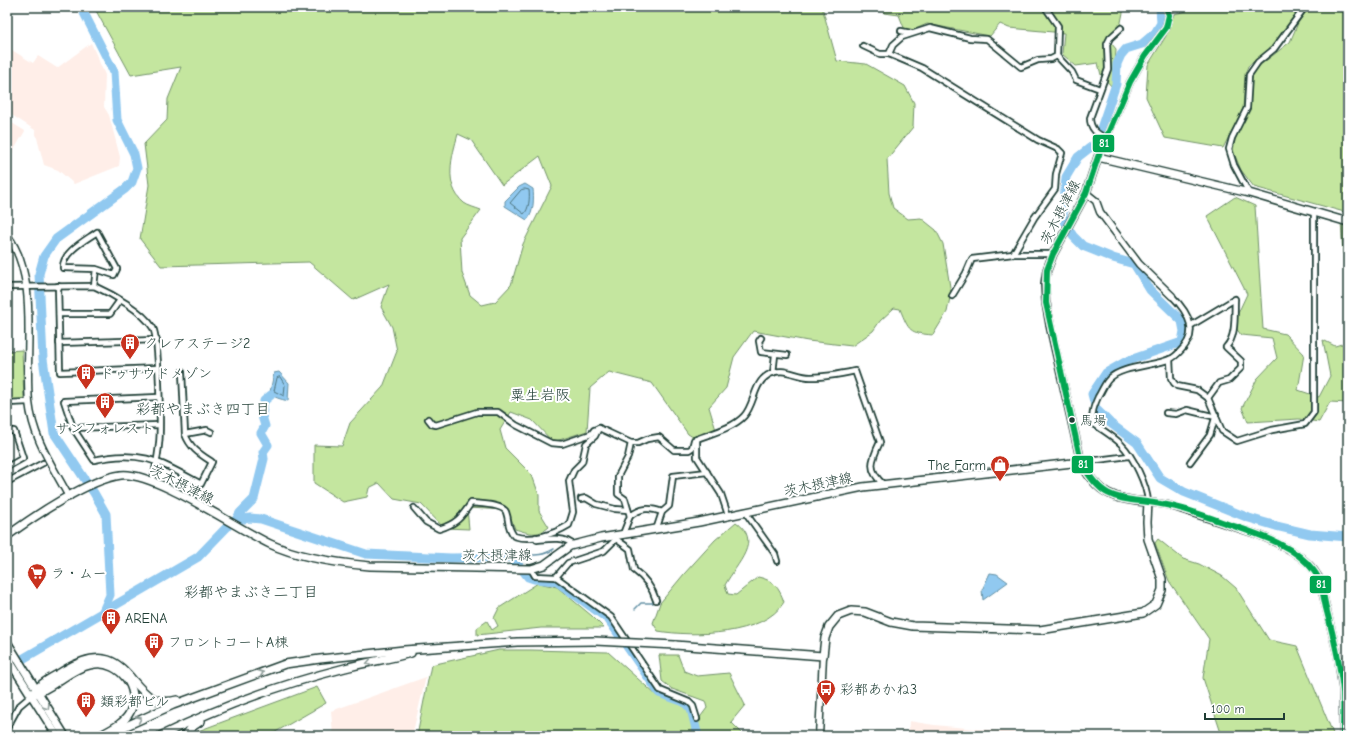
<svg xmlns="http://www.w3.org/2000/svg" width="1355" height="743" viewBox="0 0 1355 743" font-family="'Comic Neue','Klee One',sans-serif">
<rect width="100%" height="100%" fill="#fff"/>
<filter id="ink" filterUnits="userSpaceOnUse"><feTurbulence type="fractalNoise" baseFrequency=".025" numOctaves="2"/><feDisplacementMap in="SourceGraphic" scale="8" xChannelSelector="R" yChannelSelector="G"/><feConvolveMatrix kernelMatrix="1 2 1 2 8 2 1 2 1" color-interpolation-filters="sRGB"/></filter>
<g filter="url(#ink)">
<g fill="#ffeee8">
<polygon points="91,43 105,75 104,107 109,115 120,157 119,166 74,184 58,170 44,165 35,130 7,112 7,47 33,63 38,56 57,68"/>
<polygon points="7,120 25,131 7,162"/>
<polygon points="426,677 412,736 333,736 331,711"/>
<polygon points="909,721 934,725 1051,736 908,736"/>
</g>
<g fill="#c4e69f" stroke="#72926a" fill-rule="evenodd">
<path d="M 94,7 L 822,7 L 837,61 L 866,64 L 905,86 L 914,103 L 913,127 L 887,159 L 889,193 L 893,208 L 908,219 L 921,218 L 936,230 L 943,244 L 951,293 L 947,312 L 933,335 C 909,333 909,331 900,309 L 894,308 L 880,321 L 873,331 L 852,346 L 808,341 L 753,331 L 734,357 L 726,388 L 709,407 L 716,430 L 696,439 L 688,434 L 652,383 L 609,372 L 590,388 L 587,431 L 553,442 L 532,420 L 511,412 L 500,430 L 505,448 L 532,475 L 539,495 L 539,511 L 549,527 C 538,537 528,533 515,529 L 508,510 L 467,508 L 469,529 L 444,528 L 421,504 L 394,499 L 379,483 L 369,488 L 367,497 L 343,502 L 314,483 L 314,445 L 342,446 L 350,423 L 383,387 L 397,351 L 392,327 L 381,307 L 389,284 L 353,300 L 309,262 L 161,266 L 140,239 L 149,185 L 144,144 L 167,120 L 168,99 L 181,67 L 131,75 ZM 458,134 L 471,140 L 502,185 L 540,156 L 552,186 L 523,244 L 511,285 L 495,302 L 482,305 L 470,295 L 462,273 L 460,238 L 481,210 C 476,208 468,206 464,203 C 443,185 452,156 458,134 Z"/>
<polygon points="882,7 974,9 974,7 1119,7 1124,8 1120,27 1108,39 1116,49 1114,89 1101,75 1098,63 1076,66 1062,54 1064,33 1009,28 1000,24 990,36 927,24 906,33 899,15 884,13"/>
<polygon points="1188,7 1302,7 1271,48 1248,66 1245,74 1243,109 1223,148 1165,138 1146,97 1148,65 1166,36 1174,14 1187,11"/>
<polygon points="1309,7 1348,7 1348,213 1254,187 1241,170 1233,151 1235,139 1249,110 1250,84 1254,70 1290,42 1298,23"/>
<polygon points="1235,197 1255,206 1263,329 1285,334 1304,354 1298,390 1319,397 1330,376 1323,340 1335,346 1348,342 1348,403 1330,402 1319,422 1299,419 1248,422 1242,408 1257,379 1277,358 1272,338 1241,335 1233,324 1247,294 1207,216"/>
<polygon points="1341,222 1348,224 1348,256 1343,254"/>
<polygon points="22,350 24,400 7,401 7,351"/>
<path d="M 736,522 C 763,541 737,563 725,585 L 728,594 L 736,595 L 758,577 C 773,580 779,587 784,602 C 764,636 693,637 658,631 L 653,623 L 660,603 L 684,574 L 715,540 Z"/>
<polygon points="1158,539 1183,559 1199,564 1222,576 1236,588 1269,640 1297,646 1334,736 1222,736 1203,678 1209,639 1169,581 1155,543"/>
<polygon points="538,583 557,587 592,616 604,628 541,628 477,635 477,628 487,621 492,630 498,626 494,618 499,608"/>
<polygon points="499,650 531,650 608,652 656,695 682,704 698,720 707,708 705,701 672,689 662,681 659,655 678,655 684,671 697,676 729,673 745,705 731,722 745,736 417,736 431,665"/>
<polygon points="317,687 326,703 272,734 263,736 195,736 198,731"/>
</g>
<g fill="#91c9f0" stroke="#6391a5">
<path d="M 525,184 L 533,189 C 534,198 534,213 527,220 L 505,206 L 505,201 L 519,187 Z"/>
<path d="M 279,372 L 289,383 L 288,401 C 281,399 273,398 270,392 L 274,373 Z"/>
<polygon points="990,573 997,574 1008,582 983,600 982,590"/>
</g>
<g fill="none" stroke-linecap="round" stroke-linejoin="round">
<g stroke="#4d757f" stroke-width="1">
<path d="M 525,189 L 529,190 C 530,198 529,209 524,214 L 510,203 L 521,190 Z"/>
<polygon points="280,377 285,385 284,396 274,391 277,378"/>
</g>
<g stroke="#6391a5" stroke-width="1.5">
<path d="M 512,557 C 528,550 534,561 554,549"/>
<polyline points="564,581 581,591 598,605"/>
<polyline points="601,607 610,614"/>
<polyline points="635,609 641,603 653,603 652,596"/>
<polyline points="619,625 630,640"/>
<polyline points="634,646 641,658"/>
<polyline points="652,675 663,689"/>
</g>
<g stroke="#91c9f0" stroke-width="9">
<polyline points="81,7 114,72 117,120 134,154 137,168 132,182 125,189 56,239 44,256 39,274 43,359 54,433 94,493 106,514 110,595 103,611"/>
<polyline points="1160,7 1161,23 1155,33 1142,44 1126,49 1121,55 1117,64 1116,84 1096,143 1078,157 1066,177 1063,214 1064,221 1073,236 1083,246 1113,258 1134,264 1150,290 1182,321 1184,331 1182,342 1127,361 1106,373 1092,394 1096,409 1110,423 1137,443 1160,478 1184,492 1249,518 1276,526 1310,534 1348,537"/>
<polyline points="236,520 250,518 261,519 366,554 451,558 512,557 528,577 534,579 556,581 608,619 659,693 684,702 691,709 698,736"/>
<polyline points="236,520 240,513 254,499 264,459 263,452 268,445 261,433 265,426 262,416 264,401 271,395"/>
<polyline points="7,668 198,557 227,527"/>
</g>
<g stroke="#1f3d34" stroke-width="8">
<g id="street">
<polyline points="901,31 911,33"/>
<polyline points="863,46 880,54 889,54 922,68 1038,140 1058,149 1062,153 1056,174 1055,189 1034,218 1013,254"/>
<polyline points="889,54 893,45 902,37 930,28 970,38 987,39 1021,67 1038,60 1051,59 1057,56 1058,26 1045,7"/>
<polyline points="1057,56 1072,72 1076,80 1100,89"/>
<path d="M 1106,138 C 1097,134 1090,129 1090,118 L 1108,69 L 1107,44 L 1110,38 L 1121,28"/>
<polyline points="1249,193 1234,165 1229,149 1232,138 1247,108 1249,75 1258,62 1274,49 1305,7"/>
<polyline points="58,286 60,372 158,368"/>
<path d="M 94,286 L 96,269 L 63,268 C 62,252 86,240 97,232 L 117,269 L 114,275 L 96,269"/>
<path d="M 7,287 L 94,286 C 112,294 143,311 153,328 C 159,338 161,429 159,444 C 158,457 155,469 153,481"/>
<polyline points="952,296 966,273 972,259 1013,254 1053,254"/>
<polyline points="59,314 110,314 120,300"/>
<polyline points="7,320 7,349"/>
<path d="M 1190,326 L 1235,299 C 1234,314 1237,336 1226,347 L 1241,361 L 1241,368 L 1229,380 L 1219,383 L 1208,398 L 1222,431 L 1237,441 L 1272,430 L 1305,424 L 1314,412 L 1314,213"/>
<polyline points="761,338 759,341 761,352 787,355"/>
<polyline points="59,343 157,340"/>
<polyline points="1170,359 1171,378 1174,383 1177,386 1197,390 1208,398"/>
<polyline points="773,373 775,355"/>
<path d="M 159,397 L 64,401 L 73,428 L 94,460 C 141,449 160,462 201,484 L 212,462 C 200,454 190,448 185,434 L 182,372"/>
<polyline points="7,403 29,402"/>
<polyline points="1166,413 1176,414 1187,410 1216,417"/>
<polyline points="428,419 432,424 436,425 477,412 498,412 516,425 551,443 562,444 591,434 594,430 599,428"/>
<polyline points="73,428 159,425"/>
<polyline points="7,431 14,431 23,458 7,467"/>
<polyline points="185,434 207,430 211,432"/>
<polyline points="1081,462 1129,456"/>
<polyline points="1190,462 1210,435 1216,415"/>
<polyline points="7,482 43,463"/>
<polyline points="581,499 586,498 596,504 615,509 628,510"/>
<path d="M 1148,502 C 1147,485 1133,456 1121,444 C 1113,436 1102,430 1093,423 C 1091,413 1094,406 1098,397 C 1102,391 1104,384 1109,379 C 1121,366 1154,366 1170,359 C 1176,357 1180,351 1184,347 C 1199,329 1186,310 1172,296"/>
<path d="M 414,508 L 426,522 L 439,529 C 456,524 461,518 471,503 C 479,504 503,504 506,512 C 510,523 506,525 514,536 C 532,542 554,534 569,525 L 573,512 L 569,481 L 574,470 L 582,462 L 586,444 L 595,436 L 599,428 L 631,443 L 638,443 L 647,439 L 659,437 L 674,450 L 689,450 L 692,448 L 694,440 L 697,439"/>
<polyline points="748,512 748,516 775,554 777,561"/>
<path d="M 728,515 L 721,494 L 697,457 L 697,439 C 712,433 733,428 744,416 C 755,404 753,384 768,375 C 783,365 797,378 812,377 C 827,377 841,374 855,371 L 880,442 C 871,461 867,470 884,485"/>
<path d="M 630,516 C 641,508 649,507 662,512"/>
<polyline points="656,530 662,512 669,506 673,476 707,472"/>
<polyline points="623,534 630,516 625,499 618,494 618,476 628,457 631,443"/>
<path d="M 536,537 L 537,540 C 548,539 565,536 573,545"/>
<path d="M 616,539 L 630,549 L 634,570 C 645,578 652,587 656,600"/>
<polyline points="531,569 535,576 556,577 611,617 660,690 689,702 693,706 697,719"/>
<polyline points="556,577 568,563 604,551 616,539 616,536"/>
<polyline points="7,728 19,706 32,695"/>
</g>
</g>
<g stroke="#1f3d34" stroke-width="9">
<g id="secondary">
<polyline points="1098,157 1130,82 1145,56 1166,28 1169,15 1166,7"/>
<polyline points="1086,193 1096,201 1100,212 1139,264 1172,296"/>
<path d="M 7,235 C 40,278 24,350 29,402 C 33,439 52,465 69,497"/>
<path d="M 1148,502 L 1168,505 L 1259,535 C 1281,544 1307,556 1319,578 L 1338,657 L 1343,692 L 1343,736"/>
<polyline points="819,736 823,656"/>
</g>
</g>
<g stroke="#1f3d34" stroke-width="10">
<g id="primary">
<path d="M 7,536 C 33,517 89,479 121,475 C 154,471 236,528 270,544 C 300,558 337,563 370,566 L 531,569 L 544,565 L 570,546 L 601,538 L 699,522 L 863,487 L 1081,462"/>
<polyline points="7,642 65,736"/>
<path d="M 675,645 L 823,656 L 825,638 L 829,627 L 838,616 L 851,611 L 865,612 L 891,622 L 913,626 L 1040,630 L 1143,613 L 1156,604 L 1162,590 L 1162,579 L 1148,539 L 1147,522 L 1148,502 C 1115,500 1096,493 1081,462 L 1051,330 L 1046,303 L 1045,284 L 1047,270 L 1053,254 L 1086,193 L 1098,157 L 1249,193 L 1348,222"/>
<polyline points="7,657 57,736"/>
<path d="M 32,695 C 39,683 52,678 63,671 C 135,627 126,714 177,700"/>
<path d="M 32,695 C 55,688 70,667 95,664 C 119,661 142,689 130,712 C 124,724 110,730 99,736"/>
<polyline points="104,736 173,705 285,664 320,659 404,650 517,642 595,641"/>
<path d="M 160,736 C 219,707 282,684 345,668 C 367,662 389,659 411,653"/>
<polyline points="185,736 192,727 201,721"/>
</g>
</g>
<use href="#street" stroke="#fff" stroke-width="4.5"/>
<use href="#secondary" stroke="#fff" stroke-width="6"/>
<use href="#primary" stroke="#fff" stroke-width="7"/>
<g stroke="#1f3d34" stroke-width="10" stroke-linecap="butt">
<polyline id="primary-bridge" points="595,641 675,645"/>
</g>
<use href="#primary-bridge" stroke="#fff" stroke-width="7"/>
<g stroke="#fff" stroke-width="9">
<path id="bus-1" d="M 1166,7 L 1169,15 L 1166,28 L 1145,56 L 1130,82 L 1098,157 L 1086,193 L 1053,254 L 1047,270 L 1046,303 L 1081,462 C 1104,504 1120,497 1161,504 C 1182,507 1202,515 1222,522 C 1253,533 1293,543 1314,571 C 1322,581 1323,595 1326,608 C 1333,635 1340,662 1343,691 C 1344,705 1343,721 1343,736"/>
</g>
<use href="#bus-1" stroke="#00a651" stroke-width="6"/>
</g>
<defs><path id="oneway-chevron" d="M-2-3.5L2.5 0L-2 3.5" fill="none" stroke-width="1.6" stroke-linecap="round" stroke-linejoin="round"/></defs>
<g stroke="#8f9e9a">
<use href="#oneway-chevron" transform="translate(369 663) rotate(168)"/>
<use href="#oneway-chevron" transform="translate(261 673) rotate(-20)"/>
<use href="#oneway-chevron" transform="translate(47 707) rotate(58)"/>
<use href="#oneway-chevron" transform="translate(139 719) rotate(-24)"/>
</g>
</g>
<defs>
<g id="building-pin" transform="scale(1)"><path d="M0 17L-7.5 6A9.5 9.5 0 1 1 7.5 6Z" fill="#c8321e" stroke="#fff"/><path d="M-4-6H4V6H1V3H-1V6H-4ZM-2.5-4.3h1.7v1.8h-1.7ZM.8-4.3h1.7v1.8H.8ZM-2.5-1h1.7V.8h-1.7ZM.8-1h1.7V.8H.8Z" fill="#fff"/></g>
<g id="shop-pin" transform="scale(1)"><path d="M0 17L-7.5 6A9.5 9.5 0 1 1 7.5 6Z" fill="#c8321e" stroke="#fff"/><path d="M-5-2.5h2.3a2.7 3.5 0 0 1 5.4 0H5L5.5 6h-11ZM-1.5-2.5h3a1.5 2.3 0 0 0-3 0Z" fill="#fff"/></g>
<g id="supermarket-pin" transform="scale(1)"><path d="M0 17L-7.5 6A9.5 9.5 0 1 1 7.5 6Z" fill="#c8321e" stroke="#fff"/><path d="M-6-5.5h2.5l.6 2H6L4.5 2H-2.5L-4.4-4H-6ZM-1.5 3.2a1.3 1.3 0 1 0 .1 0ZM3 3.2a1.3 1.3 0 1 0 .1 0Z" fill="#fff"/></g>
<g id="bus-pin" transform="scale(1)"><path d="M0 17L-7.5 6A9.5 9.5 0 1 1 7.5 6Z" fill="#c8321e" stroke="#fff"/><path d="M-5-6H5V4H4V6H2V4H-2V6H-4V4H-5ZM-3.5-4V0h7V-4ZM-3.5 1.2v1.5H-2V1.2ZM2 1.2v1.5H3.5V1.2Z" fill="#fff"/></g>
</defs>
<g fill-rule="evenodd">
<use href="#building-pin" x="130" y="343"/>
<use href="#building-pin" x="86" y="373"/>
<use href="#building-pin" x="105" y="402"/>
<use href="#shop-pin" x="1000" y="465"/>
<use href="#supermarket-pin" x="37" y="573"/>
<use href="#building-pin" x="111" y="618"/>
<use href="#building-pin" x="154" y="642"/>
<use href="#bus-pin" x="826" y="689"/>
<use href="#building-pin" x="86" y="701"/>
</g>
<circle fill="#1f3d34" stroke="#fff" stroke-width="1.5" cx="1072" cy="420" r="3.5"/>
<g text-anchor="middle" stroke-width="4" stroke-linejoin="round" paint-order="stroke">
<g font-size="13" fill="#1f3d34" stroke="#fff" text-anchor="start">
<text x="1080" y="425">馬場</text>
</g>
<g font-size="14" fill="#1f3d34" stroke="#fff">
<text transform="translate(1060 212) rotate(-63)" y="5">茨木摂津線</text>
<text transform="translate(182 484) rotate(27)" y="5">茨木摂津線</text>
<text transform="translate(818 484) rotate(-12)" y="5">茨木摂津線</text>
<text transform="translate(497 555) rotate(-1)" y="5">茨木摂津線</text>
</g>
<g font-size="14" fill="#1f3d34" stroke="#fff" text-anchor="start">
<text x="144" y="348">クレアステージ2</text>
<text x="100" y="378">ドゥサウドメゾン</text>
<text x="105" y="433" text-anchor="middle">サンフォレスト</text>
<text x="986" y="470" text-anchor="end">The Farm</text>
<text x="51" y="578">ラ・ムー</text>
<text x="125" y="623">ARENA</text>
<text x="168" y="647">フロントコートA棟</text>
<text x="840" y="694">彩都あかね3</text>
<text x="100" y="706">類彩都ビル</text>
</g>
<g font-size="15" fill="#1f3d34" stroke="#fff">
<text x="540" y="400">粟生岩阪</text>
<text x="203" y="414">彩都やまぶき四丁目</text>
<text x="251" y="597">彩都やまぶき二丁目</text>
</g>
</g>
<g stroke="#fff" stroke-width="1.5">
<rect x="1092" y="134" width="23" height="19" rx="4" fill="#00a651"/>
<rect x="1071" y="455" width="23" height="19" rx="4" fill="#00a651"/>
<rect x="1309" y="575" width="23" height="19" rx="4" fill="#00a651"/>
</g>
<g font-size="11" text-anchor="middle" font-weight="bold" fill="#fff">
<text x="1104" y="147">81</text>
<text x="1083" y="468">81</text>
<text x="1321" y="588">81</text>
</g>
<rect width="1355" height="743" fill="none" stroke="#fff" stroke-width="24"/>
<rect x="12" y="12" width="1331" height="719" fill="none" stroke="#1f3d34" stroke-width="1.5" filter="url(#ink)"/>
<path d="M1205 713v6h79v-6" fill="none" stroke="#1f3d34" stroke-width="2"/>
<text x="1211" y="713" font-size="12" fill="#1f3d34" stroke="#ffffff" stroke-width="3" paint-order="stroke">100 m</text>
</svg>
